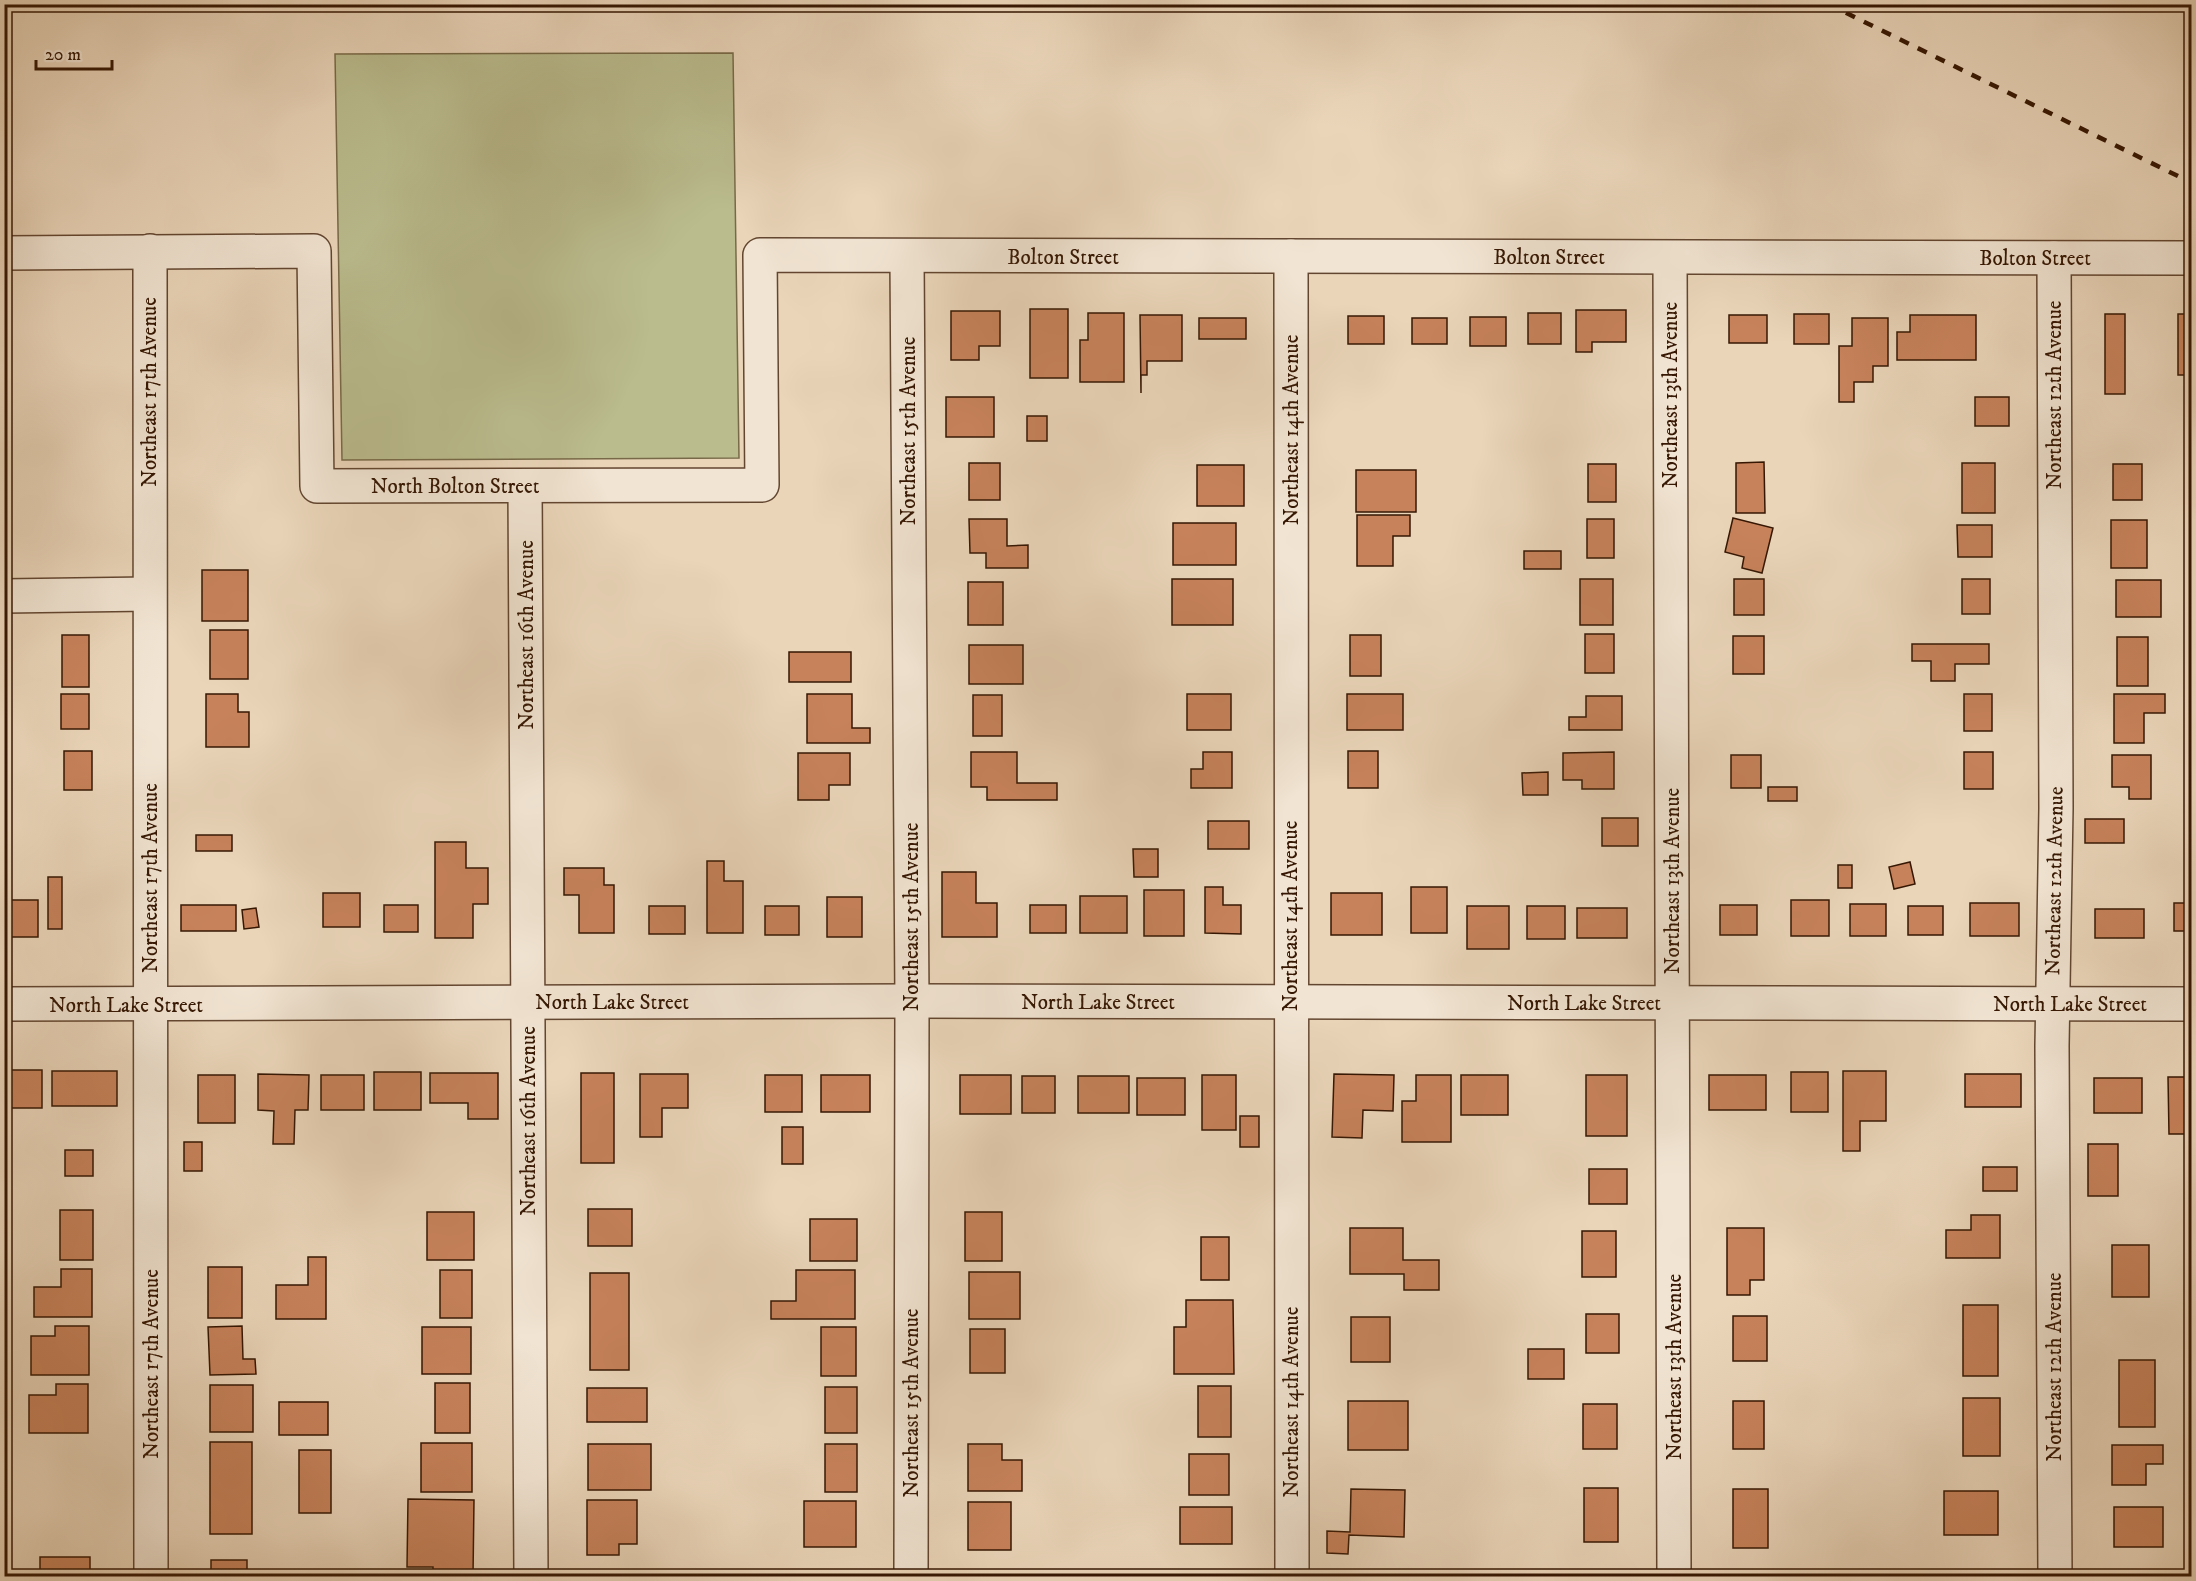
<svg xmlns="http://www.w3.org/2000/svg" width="2196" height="1581" viewBox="0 0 2196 1581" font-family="'IM FELL DW Pica',serif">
<rect width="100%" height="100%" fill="#ead5b9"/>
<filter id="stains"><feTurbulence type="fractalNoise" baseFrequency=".00333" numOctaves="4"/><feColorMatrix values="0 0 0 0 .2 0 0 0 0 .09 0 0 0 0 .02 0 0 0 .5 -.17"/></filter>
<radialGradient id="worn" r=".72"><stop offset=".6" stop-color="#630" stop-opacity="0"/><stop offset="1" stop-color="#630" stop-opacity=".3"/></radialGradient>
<polygon fill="#babc8e" stroke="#786a48" stroke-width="1.5" points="733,53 739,458 342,460 335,54"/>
<g fill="#c7825b" stroke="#361703" stroke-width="1.5">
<rect x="1030" y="309" width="38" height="69"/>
<polygon points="1576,310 1626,310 1626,342 1592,342 1592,352 1576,352"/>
<polygon points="951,311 1000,311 1000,346 979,346 979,360 951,360"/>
<polygon points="1088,313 1124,313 1124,382 1080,382 1080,340 1088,340"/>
<rect x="1528" y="313" width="33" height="31"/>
<rect x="1794" y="314" width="35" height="30"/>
<rect x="2105" y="314" width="20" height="80"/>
<rect x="2178" y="314" width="14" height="61"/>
<polygon points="1140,315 1182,315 1182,361 1147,361 1147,375 1141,375 1141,393"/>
<rect x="1729" y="315" width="38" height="28"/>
<polygon points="1910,315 1976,315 1976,360 1897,360 1897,332 1910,332"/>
<rect x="1348" y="316" width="36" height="28"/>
<rect x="1470" y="317" width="36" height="29"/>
<rect x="1199" y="318" width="47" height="21"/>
<rect x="1412" y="318" width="35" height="26"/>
<polygon points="1852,318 1888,318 1888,366 1873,366 1873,382 1854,382 1854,402 1839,402 1839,346 1852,346"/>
<rect x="946" y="397" width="48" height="40"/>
<rect x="1975" y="397" width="34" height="29"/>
<rect x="1027" y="416" width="20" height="25"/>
<polygon points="1764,462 1765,513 1736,513 1736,463"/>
<rect x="969" y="463" width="31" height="37"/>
<rect x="1962" y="463" width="33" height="50"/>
<rect x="1588" y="464" width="28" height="38"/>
<rect x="2113" y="464" width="29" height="36"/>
<rect x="1197" y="465" width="47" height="41"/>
<rect x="1356" y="470" width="60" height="42"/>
<polygon points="1357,515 1410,515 1410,536 1393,536 1393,566 1357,566"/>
<polygon points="1733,518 1773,528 1762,573 1742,568 1744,557 1725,552"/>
<polygon points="969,519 1007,519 1007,546 1028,545 1028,568 986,568 986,553 970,553"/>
<rect x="1587" y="519" width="27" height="39"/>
<rect x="2111" y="520" width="36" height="48"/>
<rect x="1173" y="523" width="63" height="42"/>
<polygon points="1957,525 1992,525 1992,557 1958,557"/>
<rect x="1524" y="551" width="37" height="18"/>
<rect x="202" y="570" width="46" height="51"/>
<rect x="1172" y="579" width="61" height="46"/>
<rect x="1580" y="579" width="33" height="46"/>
<rect x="1734" y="579" width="30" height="36"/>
<rect x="1962" y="579" width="28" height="35"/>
<rect x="2116" y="580" width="45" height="37"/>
<rect x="968" y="582" width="35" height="43"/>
<rect x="210" y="630" width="38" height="49"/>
<rect x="1585" y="634" width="29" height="39"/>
<rect x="62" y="635" width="27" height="52"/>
<rect x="1350" y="635" width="31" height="41"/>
<rect x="1733" y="636" width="31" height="38"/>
<rect x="2117" y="637" width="31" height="49"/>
<polygon points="1912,644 1989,644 1989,664 1955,664 1955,681 1931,681 1931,661 1912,661"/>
<rect x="969" y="645" width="54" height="39"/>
<rect x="789" y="652" width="62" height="30"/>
<rect x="61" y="694" width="28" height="35"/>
<polygon points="206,694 238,694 238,712 249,712 249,747 206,747"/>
<polygon points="807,694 852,694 852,728 870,728 870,743 807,743"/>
<rect x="1187" y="694" width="44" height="36"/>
<rect x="1347" y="694" width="56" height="36"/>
<rect x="1964" y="694" width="28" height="37"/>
<polygon points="2114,694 2165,694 2165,713 2144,713 2144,743 2114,743"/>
<rect x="973" y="695" width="29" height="41"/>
<polygon points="1586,696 1622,696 1622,730 1569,730 1569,717 1586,717"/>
<rect x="64" y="751" width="28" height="39"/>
<rect x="1348" y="751" width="30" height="37"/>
<polygon points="971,752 1017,752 1017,783 1057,783 1057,800 987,800 987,787 971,787"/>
<polygon points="1203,752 1232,752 1232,788 1191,788 1191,769 1203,769"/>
<polygon points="1614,752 1614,789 1582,789 1582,780 1563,780 1563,753"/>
<rect x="1964" y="752" width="29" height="37"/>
<polygon points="798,753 850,753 850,785 829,785 829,800 798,800"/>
<rect x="1731" y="755" width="30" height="33"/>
<polygon points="2112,755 2151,755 2151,799 2129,799 2129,787 2112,787"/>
<polygon points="1548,772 1548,795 1523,795 1522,773"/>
<rect x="1768" y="787" width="29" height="14"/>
<rect x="1602" y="818" width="36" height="28"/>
<rect x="2085" y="819" width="39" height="24"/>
<rect x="1208" y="821" width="41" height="28"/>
<rect x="196" y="835" width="36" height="16"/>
<polygon points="435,842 466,842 466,868 488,868 488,904 473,904 473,938 435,938"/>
<polygon points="1133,849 1158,849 1158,877 1134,877"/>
<polygon points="707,861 724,861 724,881 743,881 743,933 707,933"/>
<polygon points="1910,862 1915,884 1894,889 1889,867"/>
<rect x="1838" y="865" width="14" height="23"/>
<polygon points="564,868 604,868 604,885 614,885 614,933 579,933 579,895 564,895"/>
<polygon points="942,872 976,872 976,903 997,903 997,937 942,937"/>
<rect x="48" y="877" width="14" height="52"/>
<polygon points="1205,887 1223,887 1223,905 1241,905 1241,934 1205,933"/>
<rect x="1411" y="887" width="36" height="46"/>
<rect x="1144" y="890" width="40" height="46"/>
<rect x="323" y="893" width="37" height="34"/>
<rect x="1331" y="893" width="51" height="42"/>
<rect x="1080" y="896" width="47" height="37"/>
<rect x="827" y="897" width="35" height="40"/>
<rect x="4" y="900" width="34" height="37"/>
<rect x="1791" y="900" width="38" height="36"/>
<rect x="1970" y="903" width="49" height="33"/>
<rect x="2174" y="903" width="18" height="28"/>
<rect x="1850" y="904" width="36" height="32"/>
<rect x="181" y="905" width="55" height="26"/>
<rect x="384" y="905" width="34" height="27"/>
<rect x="1030" y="905" width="36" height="28"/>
<rect x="1720" y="905" width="37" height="30"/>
<rect x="649" y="906" width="36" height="28"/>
<rect x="765" y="906" width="34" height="29"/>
<rect x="1467" y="906" width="42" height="43"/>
<rect x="1527" y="906" width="38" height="33"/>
<rect x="1908" y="906" width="35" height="29"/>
<polygon points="256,908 259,927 244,929 242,910"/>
<rect x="1577" y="908" width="50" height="30"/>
<rect x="2095" y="909" width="49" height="29"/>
<rect x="4" y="1070" width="38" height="38"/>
<rect x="52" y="1071" width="65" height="35"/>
<polygon points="1843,1071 1886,1071 1886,1121 1860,1121 1860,1151 1843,1151"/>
<rect x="374" y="1072" width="47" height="38"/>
<rect x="1791" y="1072" width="37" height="40"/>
<polygon points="430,1073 498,1073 498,1119 468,1119 468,1103 430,1103"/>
<rect x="581" y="1073" width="33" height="90"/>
<polygon points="258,1074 309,1075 308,1110 295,1110 294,1144 273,1144 274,1111 258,1110"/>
<polygon points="640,1074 688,1074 688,1108 662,1108 662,1137 640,1137"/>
<polygon points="1334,1074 1394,1075 1393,1111 1363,1110 1362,1138 1332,1137"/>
<rect x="1965" y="1074" width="56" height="33"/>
<rect x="198" y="1075" width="37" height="48"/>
<rect x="321" y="1075" width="43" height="35"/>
<rect x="765" y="1075" width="37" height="37"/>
<rect x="821" y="1075" width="49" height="37"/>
<rect x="960" y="1075" width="51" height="39"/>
<rect x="1202" y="1075" width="34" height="55"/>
<polygon points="1416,1075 1451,1075 1451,1142 1402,1142 1402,1101 1416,1101"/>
<rect x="1461" y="1075" width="47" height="40"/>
<rect x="1586" y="1075" width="41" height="61"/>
<rect x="1709" y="1075" width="57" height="35"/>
<rect x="1022" y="1076" width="33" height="37"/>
<rect x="1078" y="1076" width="51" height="37"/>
<polygon points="2168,1077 2192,1077 2192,1134 2169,1134"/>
<rect x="1137" y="1078" width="48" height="37"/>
<rect x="2094" y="1078" width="48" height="35"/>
<rect x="1240" y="1116" width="19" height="31"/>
<rect x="782" y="1127" width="21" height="37"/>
<rect x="184" y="1142" width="18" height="29"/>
<rect x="2088" y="1144" width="30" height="52"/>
<rect x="65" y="1150" width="28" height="26"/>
<rect x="1983" y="1167" width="34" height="24"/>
<rect x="1589" y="1169" width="38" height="35"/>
<rect x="588" y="1209" width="44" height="37"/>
<rect x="60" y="1210" width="33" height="50"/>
<rect x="427" y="1212" width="47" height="48"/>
<rect x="965" y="1212" width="37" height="49"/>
<polygon points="1971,1215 2000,1215 2000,1258 1946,1258 1946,1230 1971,1230"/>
<rect x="810" y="1219" width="47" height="42"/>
<polygon points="1350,1228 1403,1228 1403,1260 1439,1260 1439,1290 1404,1290 1404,1274 1350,1274"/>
<polygon points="1727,1228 1764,1228 1764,1280 1750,1280 1750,1295 1727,1295"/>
<rect x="1582" y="1231" width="34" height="46"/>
<rect x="1201" y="1237" width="28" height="43"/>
<rect x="2112" y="1245" width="37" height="52"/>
<polygon points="308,1257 326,1257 326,1319 276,1319 276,1285 308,1285"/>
<rect x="208" y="1267" width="34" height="51"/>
<polygon points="61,1269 92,1269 92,1317 34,1317 34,1287 61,1287"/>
<rect x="440" y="1270" width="32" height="48"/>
<polygon points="796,1270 855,1270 855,1319 771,1319 771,1301 796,1301"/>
<rect x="969" y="1272" width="51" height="47"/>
<rect x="590" y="1273" width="39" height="97"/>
<polygon points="1186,1300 1233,1300 1234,1374 1174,1374 1174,1327 1186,1327"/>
<rect x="1963" y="1305" width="35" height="71"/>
<rect x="1586" y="1314" width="33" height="39"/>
<rect x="1733" y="1316" width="34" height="45"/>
<rect x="1351" y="1317" width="39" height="45"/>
<polygon points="55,1326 89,1326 89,1375 31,1375 31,1336 55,1336"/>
<polygon points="242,1326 243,1359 255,1359 256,1374 210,1375 208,1327"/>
<rect x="422" y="1327" width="49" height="47"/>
<rect x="821" y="1327" width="35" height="49"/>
<rect x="970" y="1329" width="35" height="44"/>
<rect x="1528" y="1349" width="36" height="30"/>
<rect x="2119" y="1360" width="36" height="67"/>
<rect x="435" y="1383" width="35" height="50"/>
<polygon points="56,1384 88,1384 88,1433 29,1433 29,1395 56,1395"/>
<rect x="210" y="1385" width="43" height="47"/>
<rect x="1198" y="1386" width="33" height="51"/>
<rect x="825" y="1387" width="32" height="46"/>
<rect x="587" y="1388" width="60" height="34"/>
<rect x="1963" y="1398" width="37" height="58"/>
<rect x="1348" y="1401" width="60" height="49"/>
<rect x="1733" y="1401" width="31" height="48"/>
<rect x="279" y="1402" width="49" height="33"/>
<rect x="1583" y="1404" width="34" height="45"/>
<rect x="210" y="1442" width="42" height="92"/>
<rect x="421" y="1443" width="51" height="49"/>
<rect x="588" y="1444" width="63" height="46"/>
<rect x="825" y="1444" width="32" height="48"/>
<polygon points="968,1444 1002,1444 1002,1460 1022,1460 1022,1491 968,1491"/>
<polygon points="2112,1445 2163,1445 2163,1464 2146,1464 2146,1485 2112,1485"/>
<rect x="299" y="1450" width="32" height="63"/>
<rect x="1189" y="1454" width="40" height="41"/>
<rect x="1584" y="1488" width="34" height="54"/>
<polygon points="1351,1489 1405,1490 1404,1537 1349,1535 1348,1554 1327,1553 1327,1531 1350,1532"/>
<rect x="1733" y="1489" width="35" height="59"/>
<rect x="1944" y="1491" width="54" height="44"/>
<polygon points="408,1499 474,1500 473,1576 433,1576 433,1567 407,1567"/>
<polygon points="587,1500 637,1500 637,1544 619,1544 619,1555 587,1555"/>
<rect x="804" y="1501" width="52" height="46"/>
<rect x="968" y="1502" width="43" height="48"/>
<rect x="1180" y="1507" width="52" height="37"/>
<rect x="2114" y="1507" width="49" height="40"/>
<rect x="40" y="1557" width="50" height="19"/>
<rect x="211" y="1560" width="36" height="16"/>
</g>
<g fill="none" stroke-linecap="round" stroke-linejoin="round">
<g stroke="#634630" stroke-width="36">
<g id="minor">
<polyline points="150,251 151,1576"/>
<polyline points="4,253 314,251 317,486 762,485 760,255 2192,258"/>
<polyline points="1291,256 1292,1576"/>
<polyline points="907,258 912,1001 911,1576"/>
<polyline points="1670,258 1674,1576"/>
<polyline points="2054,258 2056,808 2052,1046 2055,1576"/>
<polyline points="525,486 531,1576"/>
<polyline points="4,596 149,594"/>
<polyline points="4,1004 912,1001 2192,1004"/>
</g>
</g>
<use href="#minor" stroke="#f1e4d2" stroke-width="33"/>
<polyline stroke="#361703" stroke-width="4.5" stroke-dasharray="10 10" stroke-linecap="butt" points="1828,4 2192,183"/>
</g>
<g text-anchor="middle" stroke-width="4.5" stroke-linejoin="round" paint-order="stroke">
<g font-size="21" fill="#361703" stroke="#f1e4d2">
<text x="1063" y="264">Bolton Street</text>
<text x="1549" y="264">Bolton Street</text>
<text x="2035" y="265">Bolton Street</text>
<text transform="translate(149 392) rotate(-90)" y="7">Northeast 17th Avenue</text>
<text transform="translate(1670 395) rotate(-90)" y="7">Northeast 13th Avenue</text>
<text transform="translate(2054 395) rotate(-90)" y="7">Northeast 12th Avenue</text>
<text transform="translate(1291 430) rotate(-90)" y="7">Northeast 14th Avenue</text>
<text transform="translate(908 431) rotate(-90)" y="7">Northeast 15th Avenue</text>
<text x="455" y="493">North Bolton Street</text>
<text transform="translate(526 635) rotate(-90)" y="7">Northeast 16th Avenue</text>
<text transform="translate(150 878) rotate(-90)" y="7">Northeast 17th Avenue</text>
<text transform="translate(1672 881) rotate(-90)" y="7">Northeast 13th Avenue</text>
<text transform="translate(2054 881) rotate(-89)" y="7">Northeast 12th Avenue</text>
<text transform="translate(1290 916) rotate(-90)" y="7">Northeast 14th Avenue</text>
<text transform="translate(911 917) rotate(-90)" y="7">Northeast 15th Avenue</text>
<text x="612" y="1009">North Lake Street</text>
<text x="1098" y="1009">North Lake Street</text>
<text x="1584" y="1010">North Lake Street</text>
<text x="2070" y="1011">North Lake Street</text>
<text x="126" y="1012">North Lake Street</text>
<text transform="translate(528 1121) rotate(-90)" y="7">Northeast 16th Avenue</text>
<text transform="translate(151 1364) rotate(-90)" y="7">Northeast 17th Avenue</text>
<text transform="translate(1674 1367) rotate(-90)" y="7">Northeast 13th Avenue</text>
<text transform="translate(2054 1367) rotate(-90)" y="7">Northeast 12th Avenue</text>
<text transform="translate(1291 1402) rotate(-90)" y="7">Northeast 14th Avenue</text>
<text transform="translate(911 1403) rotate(-90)" y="7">Northeast 15th Avenue</text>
</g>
</g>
<rect width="2196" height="1581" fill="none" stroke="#ead5b9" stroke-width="24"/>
<rect x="6" y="6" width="2184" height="1569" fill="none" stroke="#361703" stroke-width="3"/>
<rect x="12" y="12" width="2172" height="1557" fill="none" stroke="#361703" stroke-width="1.5"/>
<path d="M36 60v9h76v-9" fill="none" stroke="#361703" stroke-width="3"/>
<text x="45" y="60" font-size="18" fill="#361703" stroke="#f1e4d2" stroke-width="4.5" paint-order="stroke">20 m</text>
<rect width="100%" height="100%" filter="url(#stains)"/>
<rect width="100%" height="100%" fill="url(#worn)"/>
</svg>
